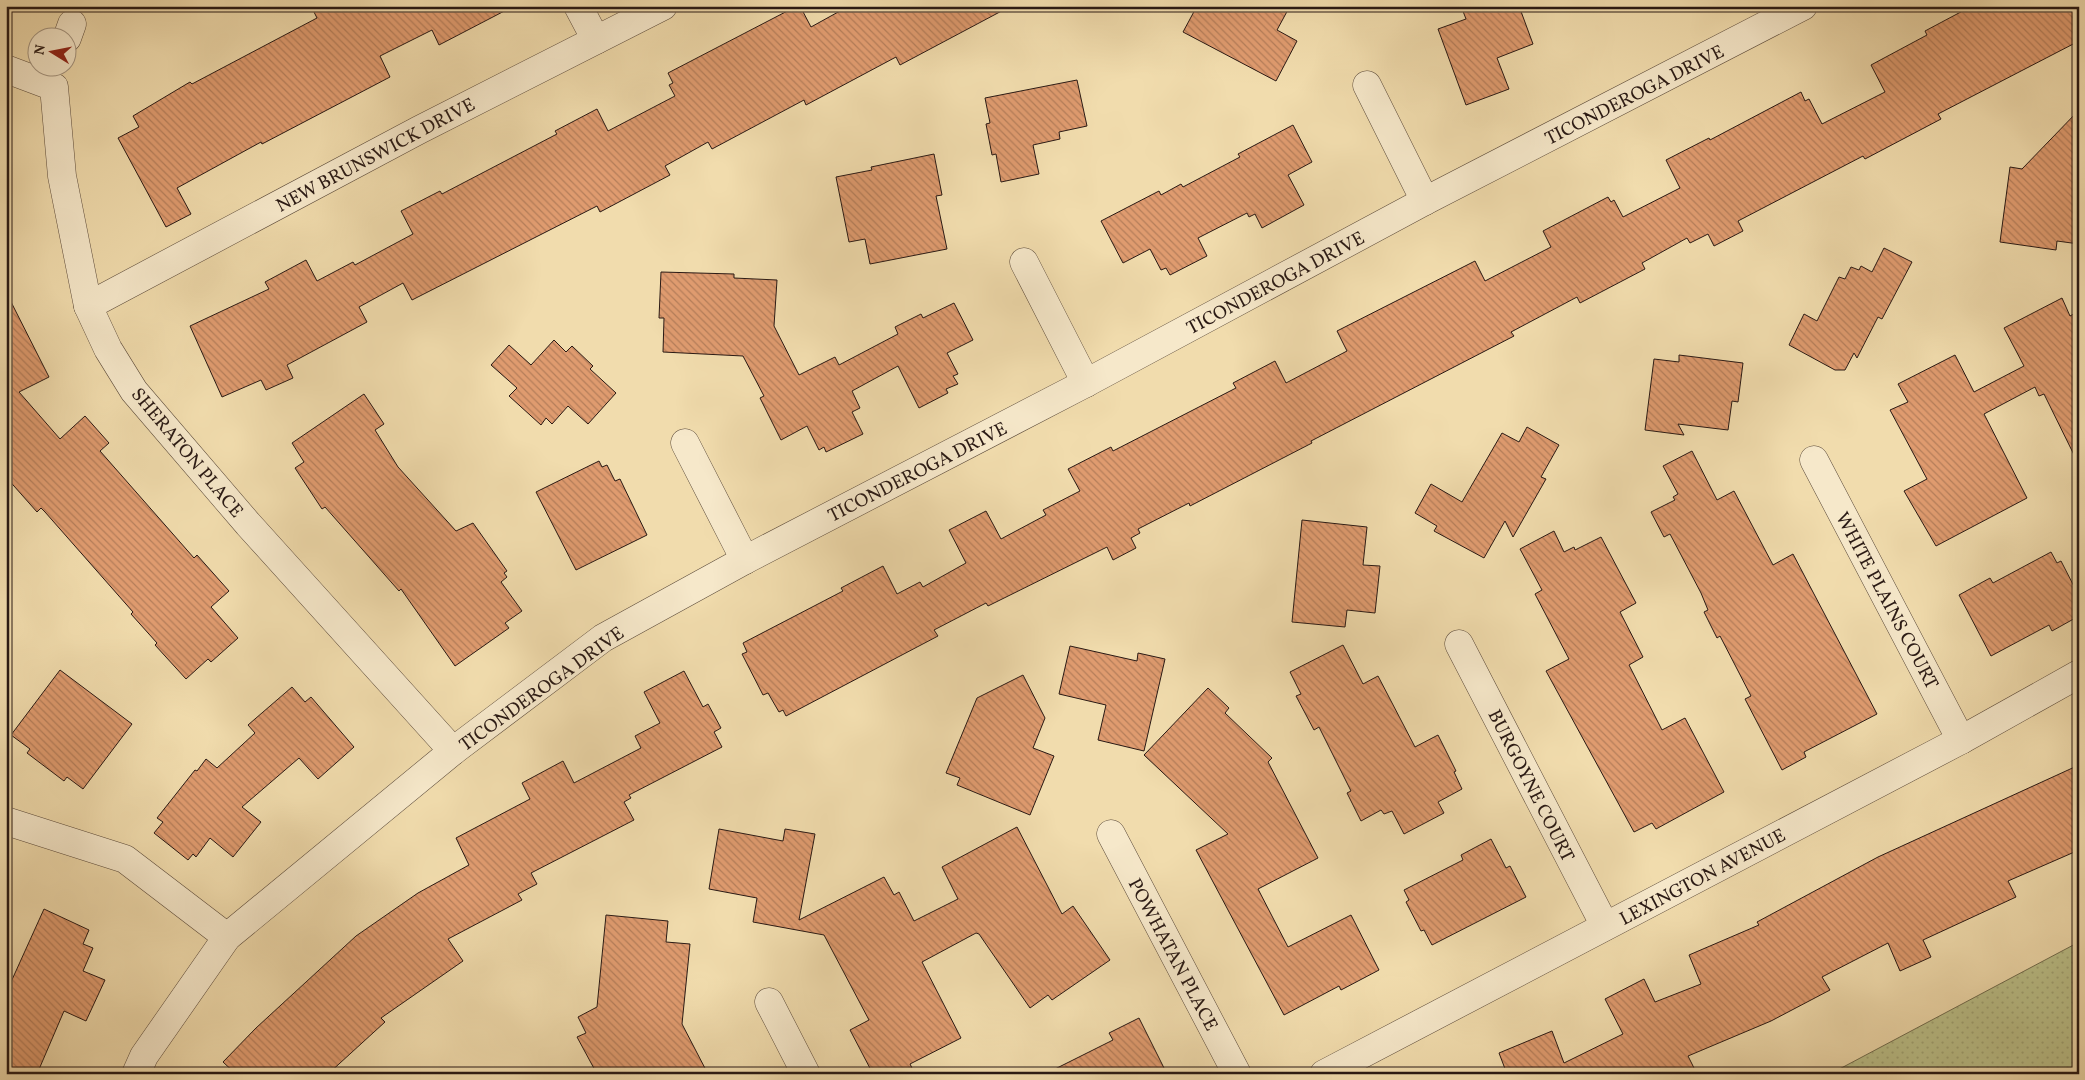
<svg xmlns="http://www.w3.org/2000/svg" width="2085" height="1080" viewBox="0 0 2085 1080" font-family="Vollkorn,serif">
<defs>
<pattern id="park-dots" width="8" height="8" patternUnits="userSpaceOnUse" patternTransform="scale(1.25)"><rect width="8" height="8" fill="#bbc089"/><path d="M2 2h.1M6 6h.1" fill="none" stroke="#a1a475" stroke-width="1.8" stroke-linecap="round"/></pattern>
<pattern id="building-back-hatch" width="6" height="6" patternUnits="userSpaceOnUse" patternTransform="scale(1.25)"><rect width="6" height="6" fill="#df9b6f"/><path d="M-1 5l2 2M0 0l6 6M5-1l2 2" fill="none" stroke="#b57e5a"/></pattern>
</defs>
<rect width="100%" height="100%" fill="#f1dcad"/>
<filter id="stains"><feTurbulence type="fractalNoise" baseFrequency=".004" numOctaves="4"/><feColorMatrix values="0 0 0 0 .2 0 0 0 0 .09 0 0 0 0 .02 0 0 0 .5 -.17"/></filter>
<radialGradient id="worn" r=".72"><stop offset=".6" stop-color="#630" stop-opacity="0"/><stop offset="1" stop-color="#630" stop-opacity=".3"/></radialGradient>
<polygon fill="url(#park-dots)" stroke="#726c4e" points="2079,942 2079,1074 1830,1074"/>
<g fill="url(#building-back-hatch)" stroke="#291914">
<polygon points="311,6 514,6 439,45 432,30 380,56 390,77 262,144 261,142 177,188 191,214 166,227 118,138 139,127 133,116 190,82 192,84 317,18"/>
<polygon points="797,6 800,6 811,27 849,6 1011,6 900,65 896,57 806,105 804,100 712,149 708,142 665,166 670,175 600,212 597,206 412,300 403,283 359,307 367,322 287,365 293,378 266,390 261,380 222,397 190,326 269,289 265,282 306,260 317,281 353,262 355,265 413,234 401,211 440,191 442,194 557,134 555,131 597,109 608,131 675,96 669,85 673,83 668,73"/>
<polygon points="1197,6 1290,6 1277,30 1297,41 1276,81 1183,32"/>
<polygon points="1461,6 1519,6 1533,44 1497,58 1509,89 1466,105 1438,29 1466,19"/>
<polygon points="1972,6 2079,6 2079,41 1938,114 1941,119 1865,159 1863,156 1738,221 1743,231 1714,246 1708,234 1690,243 1687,238 1642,263 1645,269 1580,303 1577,297 1511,332 1514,336 1311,441 1312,443 1190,506 1189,503 1138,529 1140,533 1131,538 1136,548 1113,560 1107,547 988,606 986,603 934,630 938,636 786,716 783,710 779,712 768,693 763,695 742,654 747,652 743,643 843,591 841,588 883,566 897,594 920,582 923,587 966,563 949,530 986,511 1001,539 1046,515 1043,510 1080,491 1068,469 1111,447 1113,451 1236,388 1233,383 1275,361 1286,383 1347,351 1337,331 1475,261 1485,281 1551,247 1543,231 1608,197 1611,202 1614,200 1623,217 1680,188 1666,160 1709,138 1710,140 1801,92 1805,101 1809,99 1822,124 1885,92 1871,65 1927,35 1925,31"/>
<polygon points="1077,80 1087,126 1059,132 1060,139 1033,145 1039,174 1001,182 996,154 992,155 986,124 990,123 985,98"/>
<polygon points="2079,110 2079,244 2057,241 2056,250 2000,242 2010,167 2022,169"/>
<polygon points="1293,125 1312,162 1288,175 1304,205 1262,228 1255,214 1249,217 1247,213 1198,238 1207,256 1170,275 1166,268 1161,270 1150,249 1123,263 1101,221 1159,191 1161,195 1181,184 1183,187 1240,157 1238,154"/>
<polygon points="934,154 942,195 936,196 947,249 870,264 865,239 849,242 836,177 872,170 871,167"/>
<polygon points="1884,248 1912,262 1882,319 1878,317 1857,358 1854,353 1845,370 1835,370 1789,345 1804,314 1817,321 1839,277 1845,279 1851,267 1859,270 1861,266 1872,272"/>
<polygon points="661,272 734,274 734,278 777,280 774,326 799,375 835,357 839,365 898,334 895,327 921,314 923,318 954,303 973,340 947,353 958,374 953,376 958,384 946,389 948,393 919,408 898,366 852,391 860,408 852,412 863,434 826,452 824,447 819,450 807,426 781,440 760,398 764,396 743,356 663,352 664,318 659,318"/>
<polygon points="6,292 49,377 19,392 60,439 85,416 109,443 100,451 194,558 197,555 229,591 211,607 238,638 211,662 208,659 186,679 155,645 157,643 131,614 133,612 45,512 41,508 37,512 6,477"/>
<polygon points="2062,298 2070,316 2079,311 2079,465 2044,394 2039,396 2035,387 1984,414 2027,498 1936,546 1904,491 1927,479 1890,410 1908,402 1898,384 1955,355 1974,392 2024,366 2004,328"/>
<polygon points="554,340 566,352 572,346 593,366 590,369 616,393 588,424 568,406 552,424 546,418 541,425 509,396 517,388 491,365 509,345 531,365"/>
<polygon points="1679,355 1743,363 1738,402 1732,401 1728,430 1678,424 1684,435 1645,430 1654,359 1679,362"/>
<polygon points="364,394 384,424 375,430 398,467 456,531 473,523 507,571 504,573 507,577 501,582 522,611 505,623 509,628 455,666 401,589 399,591 325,507 322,509 295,468 304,462 292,443"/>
<polygon points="1527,427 1559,445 1541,477 1546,479 1513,537 1505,521 1484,558 1434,531 1437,526 1415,513 1431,484 1462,502 1502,433 1519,442"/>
<polygon points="1692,451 1717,500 1734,491 1773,565 1793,554 1877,714 1804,752 1806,757 1782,770 1745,699 1751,696 1720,636 1717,638 1704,612 1708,610 1701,593 1670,534 1664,537 1651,512 1675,500 1673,497 1678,494 1663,466"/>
<polygon points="599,461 602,467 607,465 615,481 620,479 647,535 576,570 536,492"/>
<polygon points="1302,520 1367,527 1363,565 1380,566 1375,613 1347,610 1345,627 1292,622"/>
<polygon points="1554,531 1564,552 1574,547 1575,550 1601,537 1636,603 1620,612 1643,657 1629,665 1662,730 1685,718 1724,792 1656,829 1652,823 1634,832 1546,671 1569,659 1535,594 1542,590 1520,549"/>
<polygon points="2051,552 2057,563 2061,561 2079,596 2079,616 2052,631 2049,625 1991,656 1959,595 1990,578 1993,583"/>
<polygon points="1343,645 1363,684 1378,676 1415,747 1438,735 1456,771 1454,772 1462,789 1438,802 1444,813 1404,834 1392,811 1384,814 1381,810 1361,821 1347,793 1351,791 1319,727 1314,730 1296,696 1301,694 1290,672"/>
<polygon points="1070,646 1137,661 1138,653 1165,659 1144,751 1098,740 1106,705 1059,694"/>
<polygon points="60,670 132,724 83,789 67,777 64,781 27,753 30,749 11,735"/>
<polygon points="684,671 703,707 708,704 721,728 714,732 722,747 629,795 631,798 624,802 634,820 531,873 537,884 518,894 522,900 448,939 463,961 381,1018 385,1022 328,1074 236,1074 223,1062 256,1028 356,936 418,893 469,865 456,838 530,799 522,783 563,761 574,783 641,748 635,736 660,723 644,692"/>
<polygon points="1023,675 1045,718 1033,748 1054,756 1030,815 957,785 960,778 946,773 977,698"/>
<polygon points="292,687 305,702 311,697 354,747 318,779 299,758 242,807 261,822 233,857 210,838 196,857 193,854 188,860 154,833 163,822 157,818 195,770 197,771 206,759 217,768 255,733 248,725"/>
<polygon points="1208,688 1229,708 1225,713 1272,758 1268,762 1318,858 1258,889 1288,947 1351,915 1379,970 1341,990 1339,986 1284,1015 1196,850 1228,834 1144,755"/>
<polygon points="2079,765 2079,850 2008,881 2016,897 1923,940 1931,957 1900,971 1888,943 1822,977 1830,990 1771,1021 1688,1056 1697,1074 1507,1074 1499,1053 1552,1031 1564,1063 1623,1034 1605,999 1644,979 1655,1002 1701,984 1689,955 1759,925 1757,922 1878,857"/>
<polygon points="1017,827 1062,914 1073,906 1110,960 1052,1000 1048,995 1030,1008 979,934 976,933 922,962 961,1038 910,1064 915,1074 873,1074 850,1030 869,1020 824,935 753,922 757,898 709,889 719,829 783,841 785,829 815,834 799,920 884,877 894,895 899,892 914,921 958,899 942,867"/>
<polygon points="1491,839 1506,868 1510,866 1526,897 1432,945 1424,930 1421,931 1406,902 1409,900 1404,890 1463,860 1461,855"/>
<polygon points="44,909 89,930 83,944 93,948 83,971 105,980 86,1021 64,1011 37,1074 6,1074 6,993"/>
<polygon points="606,915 668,921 666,942 690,944 682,1024 708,1074 597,1074 577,1037 586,1033 578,1017 597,1007"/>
<polygon points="1139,1018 1167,1074 1045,1074 1113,1040 1109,1033"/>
</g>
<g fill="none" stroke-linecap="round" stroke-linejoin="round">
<g stroke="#5b4a3a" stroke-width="29">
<g id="street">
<polyline points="578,6 596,40"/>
<polyline points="67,38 72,24"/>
<polyline points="6,69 54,87 62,176 88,306 108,349 134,391 248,524 453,751"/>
<polyline points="1367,85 1425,201"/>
<polyline points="1024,262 1086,383"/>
<polyline points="88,306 419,130 663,6"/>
<polyline points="685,443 745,560"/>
<polyline points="1814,460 1961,740"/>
<polyline points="1459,644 1605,926"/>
<polyline points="6,821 125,859 227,937"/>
<polyline points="1111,834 1237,1074"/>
<polyline points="769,1002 806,1074"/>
<polyline points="136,1074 144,1056 227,937 453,751 603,638 745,560 1086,383 1425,201 1803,6"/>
<polyline points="1324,1074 1961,740 2079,674"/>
</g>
</g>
<use href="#street" stroke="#f6e8ca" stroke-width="28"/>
</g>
<g text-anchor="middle" stroke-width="4" stroke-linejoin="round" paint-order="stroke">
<g font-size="19" fill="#291914" stroke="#f6e8ca">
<text transform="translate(1634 94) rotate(-27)" y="7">TICONDEROGA DRIVE</text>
<text transform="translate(375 154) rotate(-28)" y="7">NEW BRUNSWICK DRIVE</text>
<text transform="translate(1275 282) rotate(-28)" y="7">TICONDEROGA DRIVE</text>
<text transform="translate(188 452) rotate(50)" y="7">SHERATON PLACE</text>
<text transform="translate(917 471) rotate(-27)" y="7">TICONDEROGA DRIVE</text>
<text transform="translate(1888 600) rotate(62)" y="7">WHITE PLAINS COURT</text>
<text transform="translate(541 688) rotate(-36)" y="7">TICONDEROGA DRIVE</text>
<text transform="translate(1532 785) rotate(63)" y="7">BURGOYNE COURT</text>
<text transform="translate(1702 876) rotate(-28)" y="7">LEXINGTON AVENUE</text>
<text transform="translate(1174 954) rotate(62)" y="7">POWHATAN PLACE</text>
</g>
</g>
<rect width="2085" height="1080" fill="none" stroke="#f1dcad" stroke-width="25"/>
<rect x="8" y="8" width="2070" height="1065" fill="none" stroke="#291914" stroke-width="2.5"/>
<rect x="12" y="12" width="2060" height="1055" fill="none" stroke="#291914"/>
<g transform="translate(52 52) rotate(280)"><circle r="24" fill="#f6e8ca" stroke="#a49581"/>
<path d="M0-4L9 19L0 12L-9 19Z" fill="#8f2418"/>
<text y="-8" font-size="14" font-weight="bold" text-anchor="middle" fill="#291914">N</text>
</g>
<rect width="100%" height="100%" filter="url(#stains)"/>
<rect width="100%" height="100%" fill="url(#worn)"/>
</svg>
